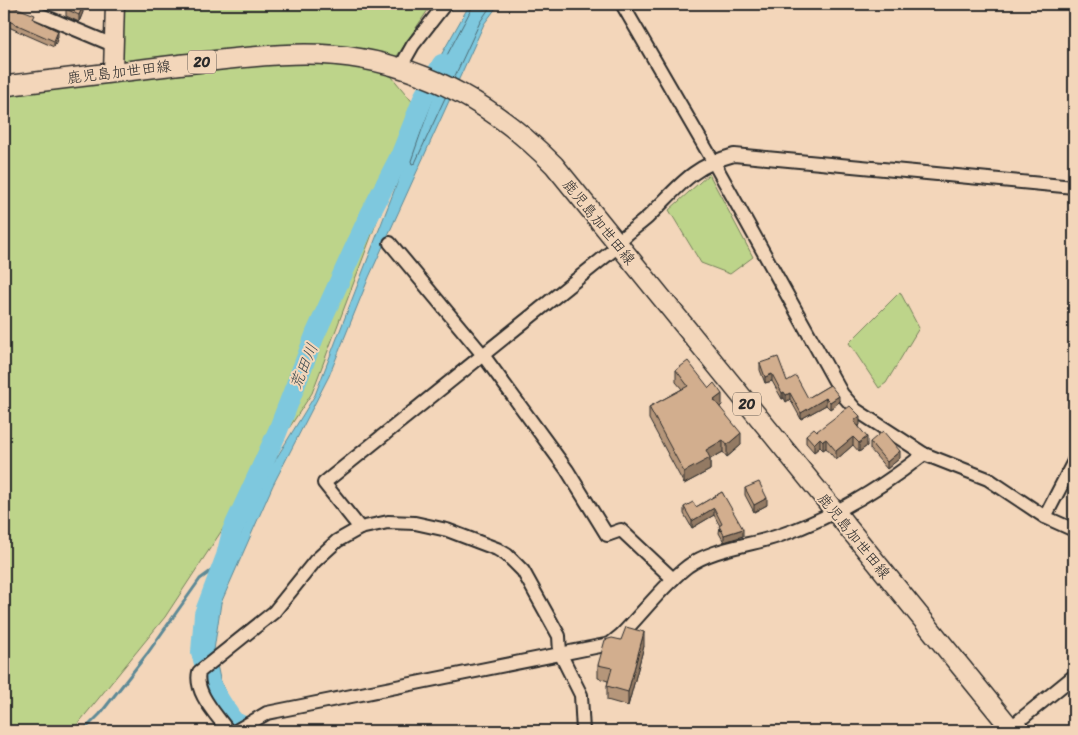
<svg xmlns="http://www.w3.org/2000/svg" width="1078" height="735" viewBox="0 0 1078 735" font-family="Sriracha,'Klee One',sans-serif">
<rect width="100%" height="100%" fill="#f3d6ba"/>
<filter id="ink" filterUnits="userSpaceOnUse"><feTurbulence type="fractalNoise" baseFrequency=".02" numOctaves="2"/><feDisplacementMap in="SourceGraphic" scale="10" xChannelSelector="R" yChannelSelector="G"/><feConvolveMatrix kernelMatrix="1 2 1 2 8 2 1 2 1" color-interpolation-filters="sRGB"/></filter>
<g filter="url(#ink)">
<g fill="#bdd48a" stroke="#74805a">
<polygon points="125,4 432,4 387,71 419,110 312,393 165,617 72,731 4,731 4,86 113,72"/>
<polygon points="709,174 753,257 730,274 701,263 669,210"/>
<polygon points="900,292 919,328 886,383 879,388 849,343"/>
</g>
<polygon fill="#7ec8de" stroke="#5d8996" points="470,4 499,4 484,24 369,277 329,376 273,485 221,603 214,650 220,679 231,704 242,716 258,726 299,731 244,731 232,724 219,707 209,688 204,650 215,597 263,480 315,395 420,124 440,57"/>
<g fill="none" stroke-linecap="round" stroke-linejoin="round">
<g stroke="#4c6a73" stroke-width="1">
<polyline points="441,72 445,59 474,4"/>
<polyline points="454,78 480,22 492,4"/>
<polyline points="435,92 411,161 412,164 415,163 445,98"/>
</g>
<polyline stroke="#5d8996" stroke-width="3" points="83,731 100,714 147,654 200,579 222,563"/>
<polyline stroke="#7ec8de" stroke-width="20" points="254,731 233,721 210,685 201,652 204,614 226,556 232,531 277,433 315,335 368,218 401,154 424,96 442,64"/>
<g stroke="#2b2b2b" stroke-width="16">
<g id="street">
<polyline points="15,4 113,45"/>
<polyline points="622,4 713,161 842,394 856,410 924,454 988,479 1045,517 1074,530"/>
<polyline points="400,68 413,45 445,4"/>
<polyline points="390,243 483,355 567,470 607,535 621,530 673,579"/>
<polyline points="1045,517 1074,461"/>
<path d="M 360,528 L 324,483 L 612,251 C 621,236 636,228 648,217 C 679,187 690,167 734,155 L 1074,187"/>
<polyline points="1010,728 1074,676"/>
<path d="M 228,731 C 217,715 194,693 199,672 L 274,612 L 315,561 L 337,541 L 360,528 L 388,522 L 415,523 L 447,530 L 497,549 L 507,555 L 523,571 L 559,636 L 560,653 L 581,695 L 583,731"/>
<path d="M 236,731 L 267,713 L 610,644 L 621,635 C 643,613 663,585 688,566 C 713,548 749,546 778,536 C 832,518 880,489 924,454"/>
</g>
</g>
<g stroke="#2b2b2b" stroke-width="21">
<polyline id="secondary" points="113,72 115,4"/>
</g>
<g stroke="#2b2b2b" stroke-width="22">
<path id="primary" d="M 4,86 C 64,79 124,71 184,64 C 224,60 264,54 305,54 C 404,54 485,95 554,165 L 1013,731"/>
</g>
<use href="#street" stroke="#f3d6ba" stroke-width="12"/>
<use href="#secondary" stroke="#f3d6ba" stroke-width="18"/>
<use href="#primary" stroke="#f3d6ba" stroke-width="19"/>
</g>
<g fill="#b5967a" stroke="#2b2b2b">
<polygon points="4,4 35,20 58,37 54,47 4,25"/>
<polygon points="66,9 83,12 79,22 66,16"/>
<polygon points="760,363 787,381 808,398 830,385 839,402 830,409 826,405 801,419 790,399 786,402 784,398 782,399 772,381 765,383 760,370"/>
<polygon points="676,370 722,405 720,407 741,445 727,457 723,452 710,459 710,470 684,484 649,419 649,407 682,389 676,382"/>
<polygon points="860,425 859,426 867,446 859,452 853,445 836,460 826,448 823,450 820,447 814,452 806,443 806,435 817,431"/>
<polygon points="870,442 900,458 887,469 870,449"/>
<polygon points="745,488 767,505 754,512 745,495"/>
<polygon points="722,492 743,536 724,542 719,533 720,526 714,515 692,528 684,514 684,507 696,507"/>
<polygon points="644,646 628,706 607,700 607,686 608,681 598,678 598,665"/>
</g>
<g fill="#937a63" stroke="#2b2b2b">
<polygon points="83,5 83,12 79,22 79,15"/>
<polygon points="58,31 58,37 54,47 54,41"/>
<polygon points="772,374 772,381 765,383 765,377"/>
<polygon points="784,392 784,398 782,399 782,393"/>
<polygon points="790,393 790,399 786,402 786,395"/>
<polygon points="722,394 722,405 714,412 714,400"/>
<polygon points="839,396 839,402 830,409 830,402"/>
<polygon points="826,398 826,405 801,419 801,413"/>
<polygon points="860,416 860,425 854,429 854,421"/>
<polygon points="741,433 741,445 727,457 727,445"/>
<polygon points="853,437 853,445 836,460 836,451"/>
<polygon points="867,437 867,446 859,452 859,443"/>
<polygon points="820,438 820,447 814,452 814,444"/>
<polygon points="826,439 826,448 823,450 823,441"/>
<polygon points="723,440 723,452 710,459 710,470 684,484 684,472 706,450"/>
<polygon points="900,451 900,458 887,469 887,462"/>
<polygon points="767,498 767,505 754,512 754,505"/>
<polygon points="714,508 714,515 692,528 692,521"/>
<polygon points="743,529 743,536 724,542 724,535"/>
<polygon points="644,632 644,646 628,706 628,692"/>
</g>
<g fill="#d2ae8e" stroke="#2b2b2b">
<polygon points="4,4 10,4 12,6 35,15 33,19 58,31 54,41 4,19"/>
<polygon points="68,4 79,4 83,5 79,15 66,9"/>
<polygon points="778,357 787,381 796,376 808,398 830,385 839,396 830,402 826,398 801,413 790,393 786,395 784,392 782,393 772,374 765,377 760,363"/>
<polygon points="688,361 709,388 714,383 722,394 714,400 741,433 727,445 723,440 706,450 710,458 684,472 649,407 688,386 676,370"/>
<polygon points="850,406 860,416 854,421 867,437 859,443 853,437 836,451 826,439 823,441 820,438 814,444 806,435 814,428 817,431"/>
<polygon points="883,431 900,451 887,462 870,442"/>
<polygon points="759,482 767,498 754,505 745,488"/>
<polygon points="722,492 743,529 724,535 719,526 722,524 714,508 692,521 684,507 693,502 696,507"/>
<polygon points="626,627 644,632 628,692 607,686 612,668 598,665 605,640 612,638 621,640"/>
</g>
</g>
<g text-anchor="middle" stroke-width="4" stroke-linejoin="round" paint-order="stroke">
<g fill="#f3d6ba" stroke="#675e56" stroke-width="1">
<rect x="188" y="50.5" width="28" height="23" rx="4"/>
<rect x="733" y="392.5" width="28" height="23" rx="4"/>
</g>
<g font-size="14" font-weight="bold" fill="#2b2b2b">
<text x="202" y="67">20</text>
<text x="747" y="409">20</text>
</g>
<g font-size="15" fill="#2b2b2b" stroke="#f3d6ba">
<text transform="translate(119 72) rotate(-7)" y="5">鹿児島加世田線</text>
<text transform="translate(599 222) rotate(51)" y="5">鹿児島加世田線</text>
<text transform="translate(854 536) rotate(51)" y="5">鹿児島加世田線</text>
</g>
<g font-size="16" font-style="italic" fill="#3c4a4f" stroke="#f3d6ba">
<text transform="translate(303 366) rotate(-67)" y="6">荒田川</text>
</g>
</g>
<rect width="1078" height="735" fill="none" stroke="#f3d6ba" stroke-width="20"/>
<rect x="10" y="10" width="1058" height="715" fill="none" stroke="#2b2b2b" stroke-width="2" filter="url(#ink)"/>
</svg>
